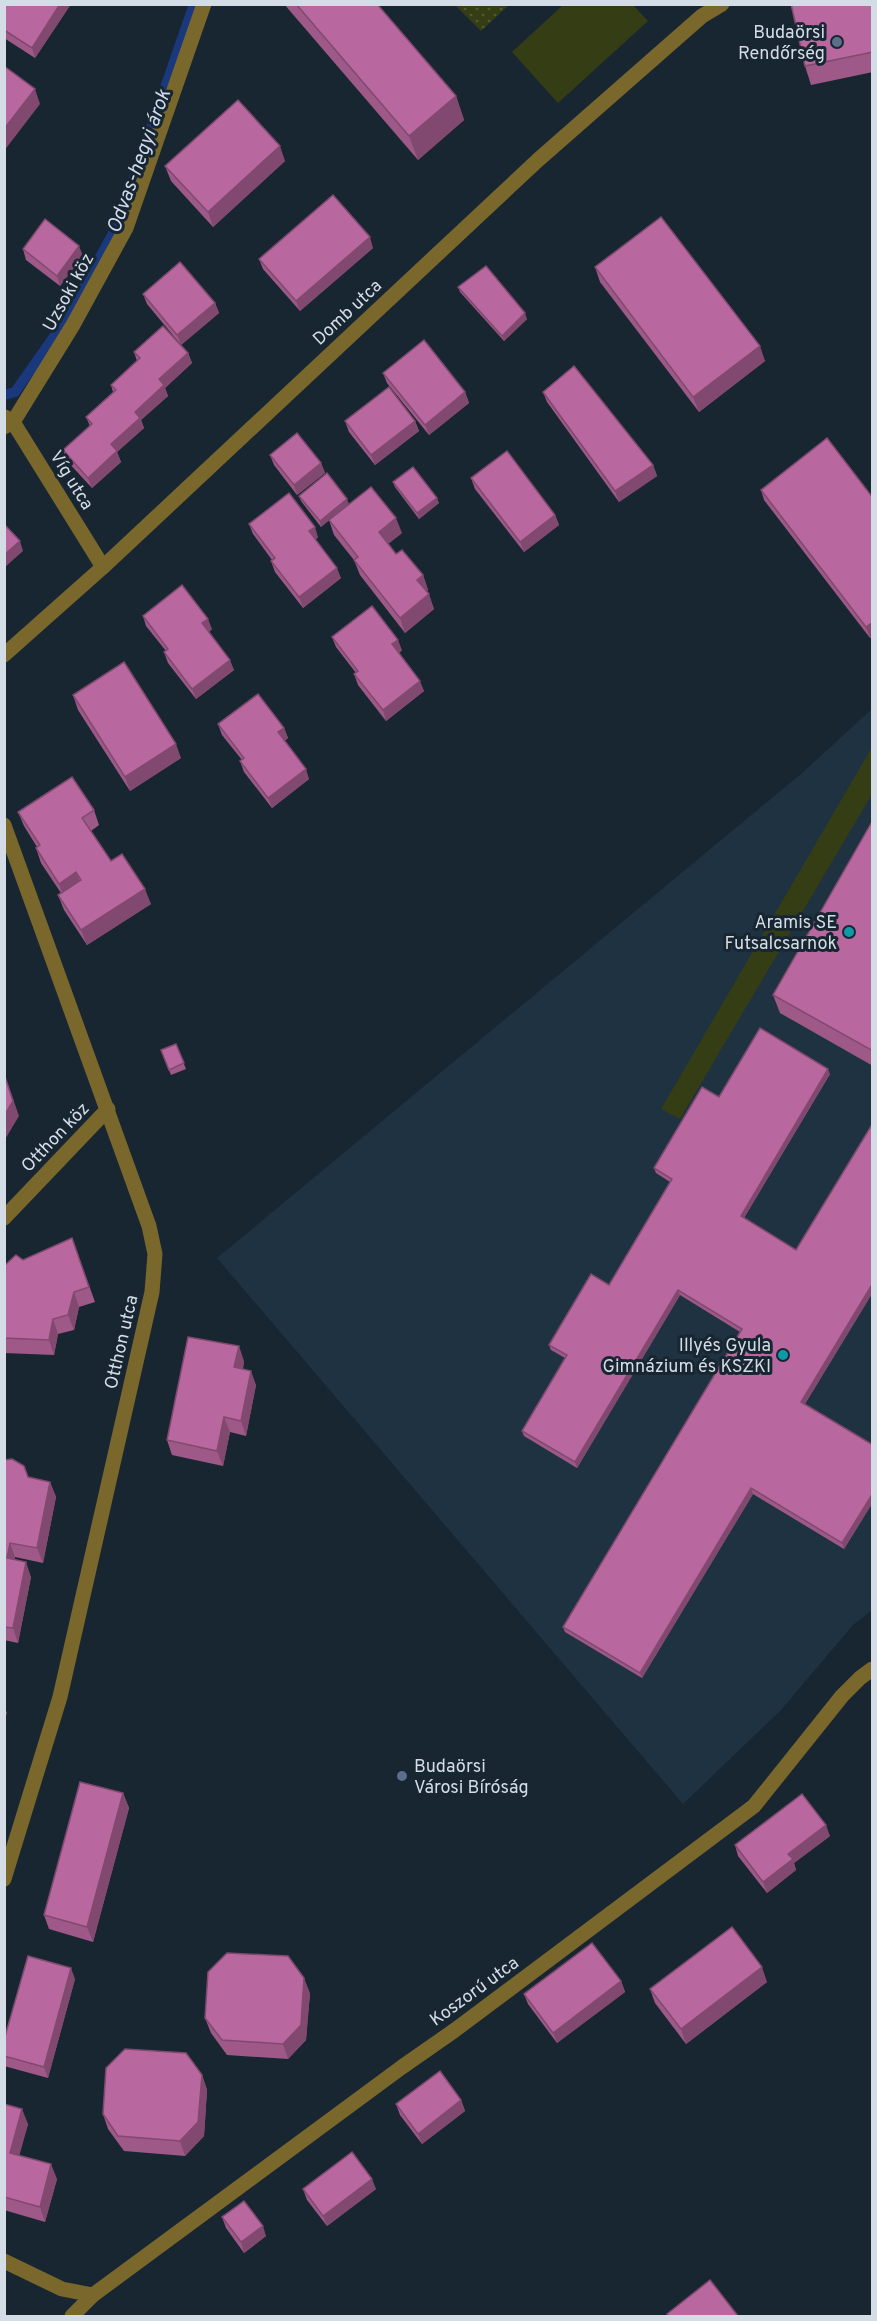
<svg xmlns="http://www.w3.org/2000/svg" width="877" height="2321" viewBox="0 0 877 2321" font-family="Overpass,sans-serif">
<defs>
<pattern id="park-dots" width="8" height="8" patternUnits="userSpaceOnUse" patternTransform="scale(1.5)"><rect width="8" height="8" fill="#343d13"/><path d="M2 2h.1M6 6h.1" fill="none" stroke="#505935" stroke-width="1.8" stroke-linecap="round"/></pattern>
</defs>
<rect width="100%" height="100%" fill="#182632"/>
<polygon fill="#1f3242" points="872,709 872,1610 853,1625 781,1710 683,1804 217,1258 802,773"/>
<polygon fill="url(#park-dots)" points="455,5 509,5 481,31"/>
<g fill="#343d13">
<polygon points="563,5 633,5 648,21 558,103 512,52"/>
<polygon points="872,747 872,794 680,1119 661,1109"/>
</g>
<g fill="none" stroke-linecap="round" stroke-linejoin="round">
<polyline stroke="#1a387d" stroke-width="10" points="4,395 15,392 65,321 117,226 194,4"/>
<g stroke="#7a672b" stroke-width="15">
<polyline points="5,417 13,422 103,567"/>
<polyline points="4,427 13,422 73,325 126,228 204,4"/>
<polyline points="4,655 103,567 538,160 702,16 722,4"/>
<polyline points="4,825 149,1226 155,1254 152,1292 60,1697 4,1879"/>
<polyline points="4,1218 108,1109"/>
<polyline points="4,2261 62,2289 93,2295"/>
<polyline points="72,2316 93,2295 402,2067 455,2030 754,1806 842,1696 860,1678 872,1669"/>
</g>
</g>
<g fill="#9e5988">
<polygon points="4,4 71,4 35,58 4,38"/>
<polygon points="284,4 377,4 456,96 464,120 418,160"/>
<polygon points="873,4 873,72 811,85 805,66"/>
<polygon points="285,161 213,227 171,181 165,166"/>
<polygon points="373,248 300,311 263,269 259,259"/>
<polygon points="23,249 83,256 60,286 26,260"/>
<polygon points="595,267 765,361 699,412 600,282"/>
<polygon points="458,287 527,319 504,341 460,292"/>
<polygon points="143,294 215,303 219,313 181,345 188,353 192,363 165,388 168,396 141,420 144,428 117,452 121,462 92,488 67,461 63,450 90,426 86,417 113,392 111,385 137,361 134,352 181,345 147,304"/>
<polygon points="383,373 465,392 469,403 429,435 387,383"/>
<polygon points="543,392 653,465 657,476 619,502 547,402"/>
<polygon points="345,421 415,421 419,431 375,465 349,432"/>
<polygon points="270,455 321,463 325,473 297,495 274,465"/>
<polygon points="471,478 555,515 559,525 524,552 475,489"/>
<polygon points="393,482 439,503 419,519 395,487"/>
<polygon points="761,490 873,498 873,636 870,638 764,500"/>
<polygon points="299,496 349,504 402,533 388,544 396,554 423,575 428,590 427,591 434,609 405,633 360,575 354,560 334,535 329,520 321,527 301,501"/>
<polygon points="249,524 318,537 315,540 341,578 303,608 275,572 271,561 272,560 253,534"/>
<polygon points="143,616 212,629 209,632 234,670 196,699 168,663 164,652 166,651 146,626"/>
<polygon points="332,637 402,650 399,653 424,691 386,721 358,685 354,674 356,673 336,647"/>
<polygon points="73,695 181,758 130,791 78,710"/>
<polygon points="218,724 284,728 288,738 284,741 309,779 272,808 244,772 240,761 242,760 222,735"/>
<polygon points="94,810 99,825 91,831 111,861 151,904 87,945 64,910 58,895 61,893 41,863 36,848 37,847 24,826 18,812"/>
<polygon points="873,820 873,1066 780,1013 773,995"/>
<polygon points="176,1044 186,1069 171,1075 161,1050"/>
<polygon points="830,1074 744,1218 796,1250 873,1123 873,1292 805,1404 873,1445 873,1502 844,1549 753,1494 642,1678 565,1632 563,1627 740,1332 680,1295 577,1468 524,1436 522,1431 565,1358 551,1350 549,1345 609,1285 670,1182 656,1173 654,1168 719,1097"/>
<polygon points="72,1238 95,1302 79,1307 74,1330 58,1334 54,1355 4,1353 4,1266 23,1260"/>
<polygon points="244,1361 243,1369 256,1385 246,1436 230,1432 223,1466 172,1455 167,1440"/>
<polygon points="4,1460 28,1477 50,1482 56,1497 43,1563 15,1557 15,1560 31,1577 18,1643 4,1640"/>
<polygon points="123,1793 129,1808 93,1942 49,1929 44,1915"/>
<polygon points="830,1836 794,1863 796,1870 767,1893 738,1856 735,1845"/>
<polygon points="75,1979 48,2078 4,2066 4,2040"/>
<polygon points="621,1981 625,1992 557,2043 528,2004 524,1994"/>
<polygon points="767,1982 686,2044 655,2003 650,1989"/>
<polygon points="310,1993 306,2040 288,2059 227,2055 211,2033 205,2018"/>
<polygon points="202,2075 207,2090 204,2136 185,2156 124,2151 108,2129 103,2114"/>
<polygon points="461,2100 465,2111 422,2144 400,2115 396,2104"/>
<polygon points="4,2104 28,2124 19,2155 57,2179 45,2222 4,2210"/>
<polygon points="303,2189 376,2189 327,2226 307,2200"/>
<polygon points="222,2217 266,2236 244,2253 226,2228"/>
</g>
<g fill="#81496f">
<polygon points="60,4 71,4 35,58 32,48"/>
<polygon points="35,89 40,104 4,151 4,129"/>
<polygon points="456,96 464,120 418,160 409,136"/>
<polygon points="280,146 285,161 213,227 208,212"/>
<polygon points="370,237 373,248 300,311 296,301"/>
<polygon points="79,246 83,256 60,286 57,276"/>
<polygon points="215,303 219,313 181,345 177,335"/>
<polygon points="525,313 527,319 504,341 502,336"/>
<polygon points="760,346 765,361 699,412 693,397"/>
<polygon points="188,353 192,363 165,388 168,396 141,420 144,428 117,452 121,462 92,488 88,478 111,444 159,379"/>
<polygon points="465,392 469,403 429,435 425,425"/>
<polygon points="415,421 419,431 375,465 371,455"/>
<polygon points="321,463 325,473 297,495 294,485"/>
<polygon points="653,465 657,476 619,502 615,491"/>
<polygon points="437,498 439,503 419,519 417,513"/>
<polygon points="347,499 349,504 321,527 320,521"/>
<polygon points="555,515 559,525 524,552 520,542"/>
<polygon points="396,518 402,533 384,547 379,532"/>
<polygon points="315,527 318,537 313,542 309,531"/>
<polygon points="20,541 23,551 4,568 4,555"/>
<polygon points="337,568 341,578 303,608 299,597"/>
<polygon points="423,575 428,590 423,594 417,580"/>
<polygon points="429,594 434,609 405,633 400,618"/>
<polygon points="208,619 212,629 206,634 202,623"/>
<polygon points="873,622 873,636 870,638 866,627"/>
<polygon points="398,640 402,650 396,655 392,644"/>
<polygon points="230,660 234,670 196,699 192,689"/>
<polygon points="420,681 424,691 386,721 383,710"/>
<polygon points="284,728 288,738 282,743 278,732"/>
<polygon points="176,744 181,758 130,791 125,777"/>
<polygon points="306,769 309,779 272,808 268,798"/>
<polygon points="76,872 82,887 64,898 59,884"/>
<polygon points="145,889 151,904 87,945 81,930"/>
<polygon points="828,1069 830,1074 742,1221 741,1216"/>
<polygon points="4,1073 19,1116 4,1141"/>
<polygon points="873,1283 873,1292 803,1407 801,1402"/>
<polygon points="678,1290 680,1295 577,1468 575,1462"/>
<polygon points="74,1292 79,1307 74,1330 68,1315"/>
<polygon points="53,1319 58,1334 54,1355 49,1340"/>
<polygon points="239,1346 244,1361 240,1382 234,1367"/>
<polygon points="251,1371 256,1385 246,1436 241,1421"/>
<polygon points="224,1417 230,1432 223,1466 217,1451"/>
<polygon points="50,1482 56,1497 43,1563 37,1548"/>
<polygon points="751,1488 753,1494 642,1678 640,1673"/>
<polygon points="873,1493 873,1502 844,1549 842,1543"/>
<polygon points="10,1543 15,1557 12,1573 7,1558"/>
<polygon points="26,1562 31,1577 18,1643 13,1628"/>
<polygon points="4,1706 7,1713 4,1721"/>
<polygon points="123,1793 129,1808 93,1942 87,1927"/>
<polygon points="826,1825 830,1836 794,1863 796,1870 767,1893 763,1882 788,1854"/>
<polygon points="762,1967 767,1982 686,2044 681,2029"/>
<polygon points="71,1968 75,1979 48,2078 44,2067"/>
<polygon points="304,1978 310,1993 306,2040 288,2059 283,2044"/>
<polygon points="621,1981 625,1992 557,2043 553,2033"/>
<polygon points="202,2075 207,2090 204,2136 185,2156 180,2141"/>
<polygon points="461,2100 465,2111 422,2144 418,2134"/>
<polygon points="22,2109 28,2124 16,2168 10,2153"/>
<polygon points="51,2164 57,2179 45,2222 40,2207"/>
<polygon points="372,2179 376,2189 327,2226 323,2216"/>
<polygon points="263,2226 266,2236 244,2253 241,2242"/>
</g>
<g fill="#b8689e" stroke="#81496f" stroke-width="1.5">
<polygon points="4,4 60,4 32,48 4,30"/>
<polygon points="296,4 377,4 456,96 409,136"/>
<polygon points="791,4 873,4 873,52 805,66"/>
<polygon points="4,66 35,89 4,129"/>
<polygon points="238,100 280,146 208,212 165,166"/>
<polygon points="333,195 370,237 296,301 259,259"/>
<polygon points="661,217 760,346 693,397 595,267"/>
<polygon points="45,219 79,246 57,276 23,249"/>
<polygon points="180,262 215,303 177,335 143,294"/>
<polygon points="486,266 525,313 502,336 458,287"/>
<polygon points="163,326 188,353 159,379 164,385 135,412 140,418 111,444 117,451 88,478 63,450 92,424 86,417 116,390 111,385 140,358 134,352"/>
<polygon points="424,340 465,392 425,425 383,373"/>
<polygon points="574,366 653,465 615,491 543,392"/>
<polygon points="389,387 415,421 371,455 345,421"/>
<polygon points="297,433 321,463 294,485 270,455"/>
<polygon points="827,438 873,498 873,622 866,627 761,490"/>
<polygon points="507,451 555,515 520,542 471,478"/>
<polygon points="413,467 437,498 417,513 393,482"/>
<polygon points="327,473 347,499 320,521 299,496"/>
<polygon points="371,487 396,518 379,532 396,554 402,550 423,575 417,580 429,594 400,618 354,560 358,557 329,520"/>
<polygon points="289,493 315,527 309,531 337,568 299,597 271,561 275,558 249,524"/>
<polygon points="4,524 20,541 4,555"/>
<polygon points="182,585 208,619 202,623 230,660 192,689 164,652 168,649 143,616"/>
<polygon points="372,606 398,640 392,644 420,681 383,710 354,674 358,671 332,637"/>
<polygon points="124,662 176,744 125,777 73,695"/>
<polygon points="258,694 284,728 278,732 306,769 268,798 240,761 244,758 218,724"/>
<polygon points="72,777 94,810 82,818 111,861 122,854 145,889 81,930 58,895 81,880 76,872 59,884 36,848 40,845 18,812"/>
<polygon points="873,820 873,1051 773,995"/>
<polygon points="760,1028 828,1069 741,1216 796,1250 873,1123 873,1283 801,1402 873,1445 873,1493 842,1543 751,1488 640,1673 563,1627 742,1329 678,1290 575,1462 522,1431 567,1355 549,1345 591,1274 609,1285 672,1179 654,1168 702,1087 719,1097"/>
<polygon points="176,1044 184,1063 169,1070 161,1050"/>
<polygon points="4,1074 13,1101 4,1116"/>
<polygon points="72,1238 89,1287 74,1292 68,1315 53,1319 49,1340 4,1338 4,1266 16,1255 23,1260"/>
<polygon points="188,1337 239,1346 234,1367 251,1371 241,1421 224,1417 217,1451 167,1440"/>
<polygon points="12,1459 24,1466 28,1477 50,1482 37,1548 10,1543 7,1558 26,1562 13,1628 4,1627 4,1460"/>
<polygon points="80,1782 123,1793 87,1927 44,1915"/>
<polygon points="802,1794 826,1825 788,1854 793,1859 763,1882 735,1845"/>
<polygon points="732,1927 762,1967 681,2029 650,1989"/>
<polygon points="592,1943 621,1981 553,2033 524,1994"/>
<polygon points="227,1953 288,1956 304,1978 301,2025 283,2044 222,2040 205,2018 208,1972"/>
<polygon points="28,1956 71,1968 44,2067 4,2056 4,2040"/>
<polygon points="125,2049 186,2053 202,2075 198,2122 180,2141 118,2136 103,2114 106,2068"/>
<polygon points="440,2071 461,2100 418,2134 396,2104"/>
<polygon points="4,2104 22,2109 10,2153 51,2164 40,2207 4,2197"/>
<polygon points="352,2152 372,2179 323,2216 303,2189"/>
<polygon points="244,2201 263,2226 241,2242 222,2217"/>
<polygon points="710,2280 738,2316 669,2316 667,2314"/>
</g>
<g fill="#5c6f8a" stroke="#182632" stroke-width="2">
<circle cx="837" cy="42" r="6"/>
<circle cx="402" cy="1776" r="6"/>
</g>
<g fill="#0f9aa8" stroke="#182632" stroke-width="2">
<circle cx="849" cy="932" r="6"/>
<circle cx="783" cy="1355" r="6"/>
</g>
<g text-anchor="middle" stroke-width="6" stroke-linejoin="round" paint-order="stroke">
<g font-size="18" fill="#d4dde5" stroke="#182632" text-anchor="end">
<text x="825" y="38">Budaörsi<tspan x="825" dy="21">Rendőrség</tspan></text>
<text x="837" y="928">Aramis SE<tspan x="837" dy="21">Futsalcsarnok</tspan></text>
<text x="771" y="1351">Illyés Gyula<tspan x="771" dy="21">Gimnázium és KSZKI</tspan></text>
<text x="414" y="1772" text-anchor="start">Budaörsi<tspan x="414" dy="21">Városi Bíróság</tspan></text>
</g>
<g font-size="18" fill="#d4dde5" stroke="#182632">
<text transform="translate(68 292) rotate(-61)" y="6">Uzsoki köz</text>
<text transform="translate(347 312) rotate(-43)" y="6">Domb utca</text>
<text transform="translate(72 480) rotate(58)" y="6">Víg utca</text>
<text transform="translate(55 1137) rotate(-46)" y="6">Otthon köz</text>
<text transform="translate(121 1342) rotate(-77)" y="6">Otthon utca</text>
<text transform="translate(474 1991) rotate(-36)" y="6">Koszorú utca</text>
</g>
<g font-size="20" font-style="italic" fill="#cfdaee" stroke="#182632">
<text transform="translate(138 161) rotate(-70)" y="7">Odvas-hegyi árok</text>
</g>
</g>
<rect width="877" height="2321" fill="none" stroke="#d4dde5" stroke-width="12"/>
</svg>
